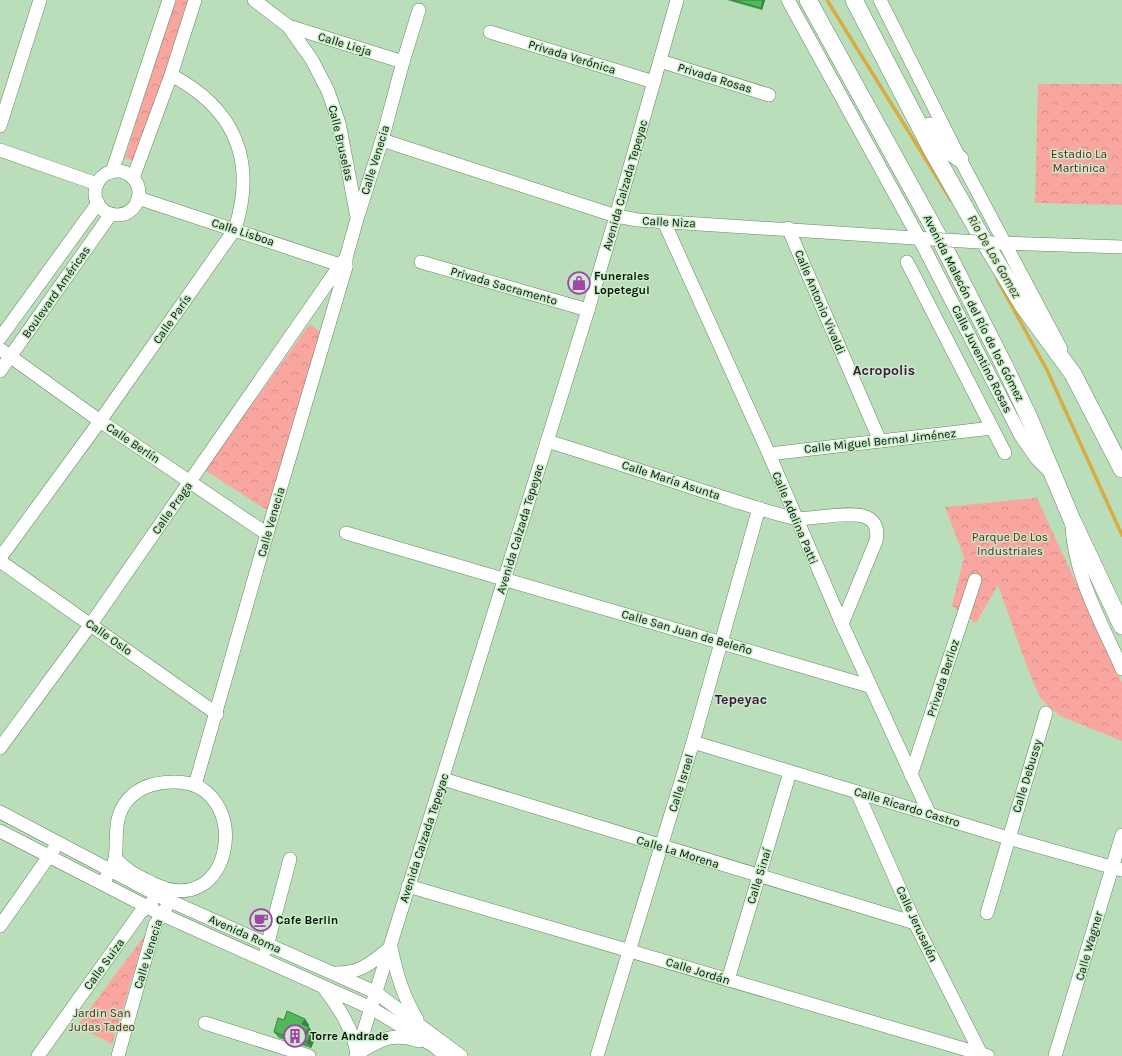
<svg xmlns="http://www.w3.org/2000/svg" width="1122" height="1056" viewBox="0 0 1122 1056" font-family="Karla,sans-serif">
<defs>
<pattern id="park-crowns" width="20" height="18" patternUnits="userSpaceOnUse"><rect width="20" height="18" fill="#f8a69f"/><path d="M2 6a3 3 0 1 1 6 0M12 15a3 3 0 1 1 6 0" fill="none" stroke="#d38e88"/></pattern>
</defs>
<rect width="100%" height="100%" fill="#badeba"/>
<g fill="url(#park-crowns)">
<polygon points="174,0 188,0 138,162 125,158"/>
<polygon points="1038,84 1122,84 1122,205 1035,203"/>
<polygon points="310,324 322,333 270,512 205,470"/>
<polygon points="1037,498 1122,683 1122,741 1060,716 1041,699 1027,667 998,585 976,623 952,606 964,557 945,507"/>
<polygon points="145,935 112,1044 77,1026"/>
</g>
<g fill="none" stroke-linecap="round" stroke-linejoin="round">
<g stroke="#d9ac42" stroke-width="3.5">
<polyline points="827,0 951,200"/>
<polyline points="997,279 1047,370 1122,535"/>
</g>
<g stroke="#658666" stroke-width="14">
<g id="minor">
<polyline points="254,0 288,26 312,60 328,91 339,123 357,217"/>
<polyline points="788,0 919,238 1021,436 1037,459 1050,472"/>
<polyline points="880,0 960,159 1061,349"/>
<polyline points="288,26 403,62"/>
<polyline points="490,32 654,82"/>
<polyline points="660,61 769,95"/>
<polyline points="0,126 40,0"/>
<polyline points="382,140 616,216 638,220 930,239"/>
<polyline points="0,150 97,184"/>
<circle cx="117" cy="193" r="22"/>
<polyline points="112,172 169,0"/>
<polyline points="133,178 171,75 195,0"/>
<polyline points="138,198 346,267"/>
<polyline points="664,222 769,454 842,624 929,813"/>
<polyline points="788,228 880,441"/>
<polyline points="999,243 1122,247"/>
<polyline points="421,262 588,310"/>
<polyline points="907,262 1005,453"/>
<polyline points="0,338 98,203"/>
<polyline points="0,349 100,421 267,534"/>
<polyline points="0,371 111,214"/>
<path d="M 547,441 C 599,457 651,474 703,491 C 733,500 763,511 793,518 C 814,523 885,496 876,541 L 842,624"/>
<polyline points="769,454 992,428"/>
<path d="M 1072,524 C 1073,573 1102,624 1122,669"/>
<polyline points="346,533 869,686"/>
<path d="M 0,558 L 100,421 L 235,229 C 257,160 234,108 171,75"/>
<polyline points="0,561 217,714"/>
<polyline points="693,742 1008,838 1122,870"/>
<polyline points="0,748 91,624 340,265 346,258"/>
<polyline points="911,775 975,580"/>
<polyline points="443,779 915,923"/>
<polyline points="195,785 267,534 346,267 346,258 357,219 382,140 403,62 419,10"/>
<polyline points="857,792 915,923 981,1054"/>
<polyline points="0,812 161,897 375,992 461,1056"/>
<polyline points="0,831 161,914 371,1008 434,1046 446,1056"/>
<path d="M 106,878 C 109,872 113,866 115,859 C 118,841 113,822 124,805 C 135,788 154,782 174,782 C 254,781 236,925 152,883 C 138,876 125,870 115,858"/>
<polyline points="408,886 988,1056"/>
<polyline points="987,913 1046,713"/>
<polyline points="0,926 54,849"/>
<polyline points="266,950 290,859"/>
<path d="M 336,973 C 362,973 372,962 391,947 C 396,973 403,997 417,1019"/>
<polyline points="728,980 790,772"/>
<path d="M 324,988 C 339,1008 353,1029 357,1054 C 380,1040 391,1032 419,1041"/>
<polyline points="205,1023 309,1056"/>
<polyline points="38,1056 140,913 152,902"/>
<polyline points="118,1056 155,925 166,908"/>
<polyline points="356,1056 588,310 616,216 677,0"/>
<polyline points="597,1056 693,742 759,508"/>
<polyline points="1055,1056 1122,835"/>
</g>
</g>
<g stroke="#658666" stroke-width="18">
<g id="major">
<polyline points="808,0 942,243 1004,365 1030,420 1072,520 1122,626"/>
<polyline points="854,0 932,150 981,236 1024,307 1073,374 1122,469"/>
<polyline points="929,126 945,148 960,159"/>
</g>
</g>
<use href="#minor" stroke="#fff" stroke-width="13"/>
<use href="#major" stroke="#fff" stroke-width="17"/>
<g stroke="#658666" stroke-width="14" stroke-linecap="butt">
<polyline id="minor-bridge" points="930,239 995,243"/>
</g>
<use href="#minor-bridge" stroke="#fff" stroke-width="13"/>
</g>
<g fill="#469f4d">
<polygon points="727,0 765,0 762,10"/>
<polygon points="305,1019 309,1025 308,1027 313,1033 311,1037 314,1041 311,1048 279,1038 274,1032 284,1020"/>
</g>
<g fill="#39823f">
<polygon points="763,0 765,0 762,10 761,8"/>
<polygon points="305,1019 309,1025 307,1030 302,1024"/>
<polygon points="309,1027 313,1033 311,1037 314,1041 311,1048 307,1042 306,1033"/>
</g>
<g fill="#51b95a" stroke="#39823f">
<polygon points="732,0 763,0 761,8"/>
<polygon points="287,1011 305,1019 302,1024 309,1027 306,1033 310,1035 307,1042 274,1032 278,1018 284,1020"/>
</g>
<defs>
<g id="shop-ring" transform="scale(1.15)"><circle r="9.5" fill="#c7ebc7" stroke="#a443ab" stroke-width="1.5"/><path d="M-5-2.5h2.3a2.7 3.5 0 0 1 5.4 0H5L5.5 6h-11ZM-1.5-2.5h3a1.5 2.3 0 0 0-3 0Z" fill="#a443ab"/></g>
<g id="cafe-ring" transform="scale(1.15)"><circle r="9.5" fill="#c7ebc7" stroke="#a443ab" stroke-width="1.5"/><path d="M-5.5-4.5H6V0H3Q3 3.5 0 3.5H-2.5Q-5.5 3.5-5.5 0ZM3-3.2v2h1.7v-2ZM-6 4.5H4V6H-6Z" fill="#a443ab"/></g>
<g id="building-ring" transform="scale(1.15)"><circle r="9.5" fill="#c7ebc7" stroke="#a443ab" stroke-width="1.5"/><path d="M-4-6H4V6H1V3H-1V6H-4ZM-2.5-4.3h1.7v1.8h-1.7ZM.8-4.3h1.7v1.8H.8ZM-2.5-1h1.7V.8h-1.7ZM.8-1h1.7V.8H.8Z" fill="#a443ab"/></g>
</defs>
<g fill-rule="evenodd">
<use href="#shop-ring" x="579" y="283"/>
<use href="#cafe-ring" x="261" y="920"/>
<use href="#building-ring" x="295" y="1036"/>
</g>
<g text-anchor="middle" stroke-width="3" stroke-linejoin="round" paint-order="stroke">
<g font-size="12" fill="#09160a" stroke="#c7ebc7">
<text transform="translate(345 44) rotate(17)" y="4">Calle Lieja</text>
<text transform="translate(572 57) rotate(17)" y="4">Privada Verónica</text>
<text transform="translate(715 78) rotate(17)" y="4">Privada Rosas</text>
<text transform="translate(341 143) rotate(77)" y="4">Calle Bruselas</text>
<text transform="translate(375 160) rotate(-73)" y="4">Calle Venecia</text>
<text transform="translate(625 185) rotate(-74)" y="4">Avenida Calzada Tepeyac</text>
<text transform="translate(669 222) rotate(3)" y="4">Calle Niza</text>
<text transform="translate(243 232) rotate(18)" y="4">Calle Lisboa</text>
<text transform="translate(504 286) rotate(16)" y="4">Privada Sacramento</text>
<text transform="translate(56 292) rotate(-55)" y="4">Boulevard Américas</text>
<text transform="translate(820 302) rotate(67)" y="4">Calle Antonio Vivaldi</text>
<text transform="translate(974 308) rotate(63)" y="4">Avenida Malecón del Río de los Gómez</text>
<text transform="translate(172 319) rotate(-55)" y="4">Calle París</text>
<text transform="translate(982 359) rotate(63)" y="4">Calle Juventino Rosas</text>
<text transform="translate(880 441) rotate(-6)" y="4">Calle Miguel Bernal Jiménez</text>
<text transform="translate(133 443) rotate(34)" y="4">Calle Berlín</text>
<text transform="translate(671 480) rotate(18)" y="4">Calle María Asunta</text>
<text transform="translate(172 508) rotate(-55)" y="4">Calle Praga</text>
<text transform="translate(795 518) rotate(67)" y="4">Calle Adelina Patti</text>
<text transform="translate(271 522) rotate(-74)" y="4">Calle Venecia</text>
<text transform="translate(520 529) rotate(-73)" y="4">Avenida Calzada Tepeyac</text>
<text transform="translate(687 632) rotate(16)" y="4">Calle San Juan de Beleño</text>
<text transform="translate(109 637) rotate(35)" y="4">Calle Oslo</text>
<text transform="translate(943 678) rotate(-72)" y="4">Privada Berlioz</text>
<text transform="translate(1027 776) rotate(-73)" y="4">Calle Debussy</text>
<text transform="translate(681 783) rotate(-73)" y="4">Calle Israel</text>
<text transform="translate(907 807) rotate(17)" y="4">Calle Ricardo Castro</text>
<text transform="translate(424 838) rotate(-72)" y="4">Avenida Calzada Tepeyac</text>
<text transform="translate(678 852) rotate(17)" y="4">Calle La Morena</text>
<text transform="translate(759 876) rotate(-73)" y="4">Calle Sinaí</text>
<text transform="translate(917 924) rotate(65)" y="4">Calle Jerusalén</text>
<text transform="translate(245 934) rotate(24)" y="4">Avenida Roma</text>
<text transform="translate(1089 946) rotate(-74)" y="4">Calle Wagner</text>
<text transform="translate(148 954) rotate(-73)" y="4">Calle Venecia</text>
<text transform="translate(104 964) rotate(-54)" y="4">Calle Suiza</text>
<text transform="translate(698 971) rotate(17)" y="4">Calle Jordán</text>
</g>
<g font-size="12" fill="#6b1819" stroke="#c7ebc7">
<text x="1079" y="158">Estadio La<tspan x="1079" dy="14">Martinica</tspan></text>
<text x="1010" y="541">Parque De Los<tspan x="1010" dy="14">Industriales</tspan></text>
<text x="102" y="1017">Jardin San<tspan x="102" dy="14">Judas Tadeo</tspan></text>
</g>
<g font-size="12" font-weight="bold" fill="#09160a" stroke="#c7ebc7" text-anchor="start">
<text x="594" y="280">Funerales<tspan x="594" dy="14">Lopetegui</tspan></text>
<text x="276" y="924">Cafe Berlin</text>
<text x="310" y="1040">Torre Andrade</text>
</g>
<g font-size="13" font-style="italic" fill="#40351e" stroke="#c7ebc7">
<text transform="translate(995 256) rotate(60)" y="5">Rio De Los Gomez</text>
</g>
<g font-size="14" font-weight="bold" fill="#431546" stroke="#c7ebc7">
<text x="884" y="375">Acropolis</text>
<text x="741" y="704">Tepeyac</text>
</g>
</g>
</svg>
